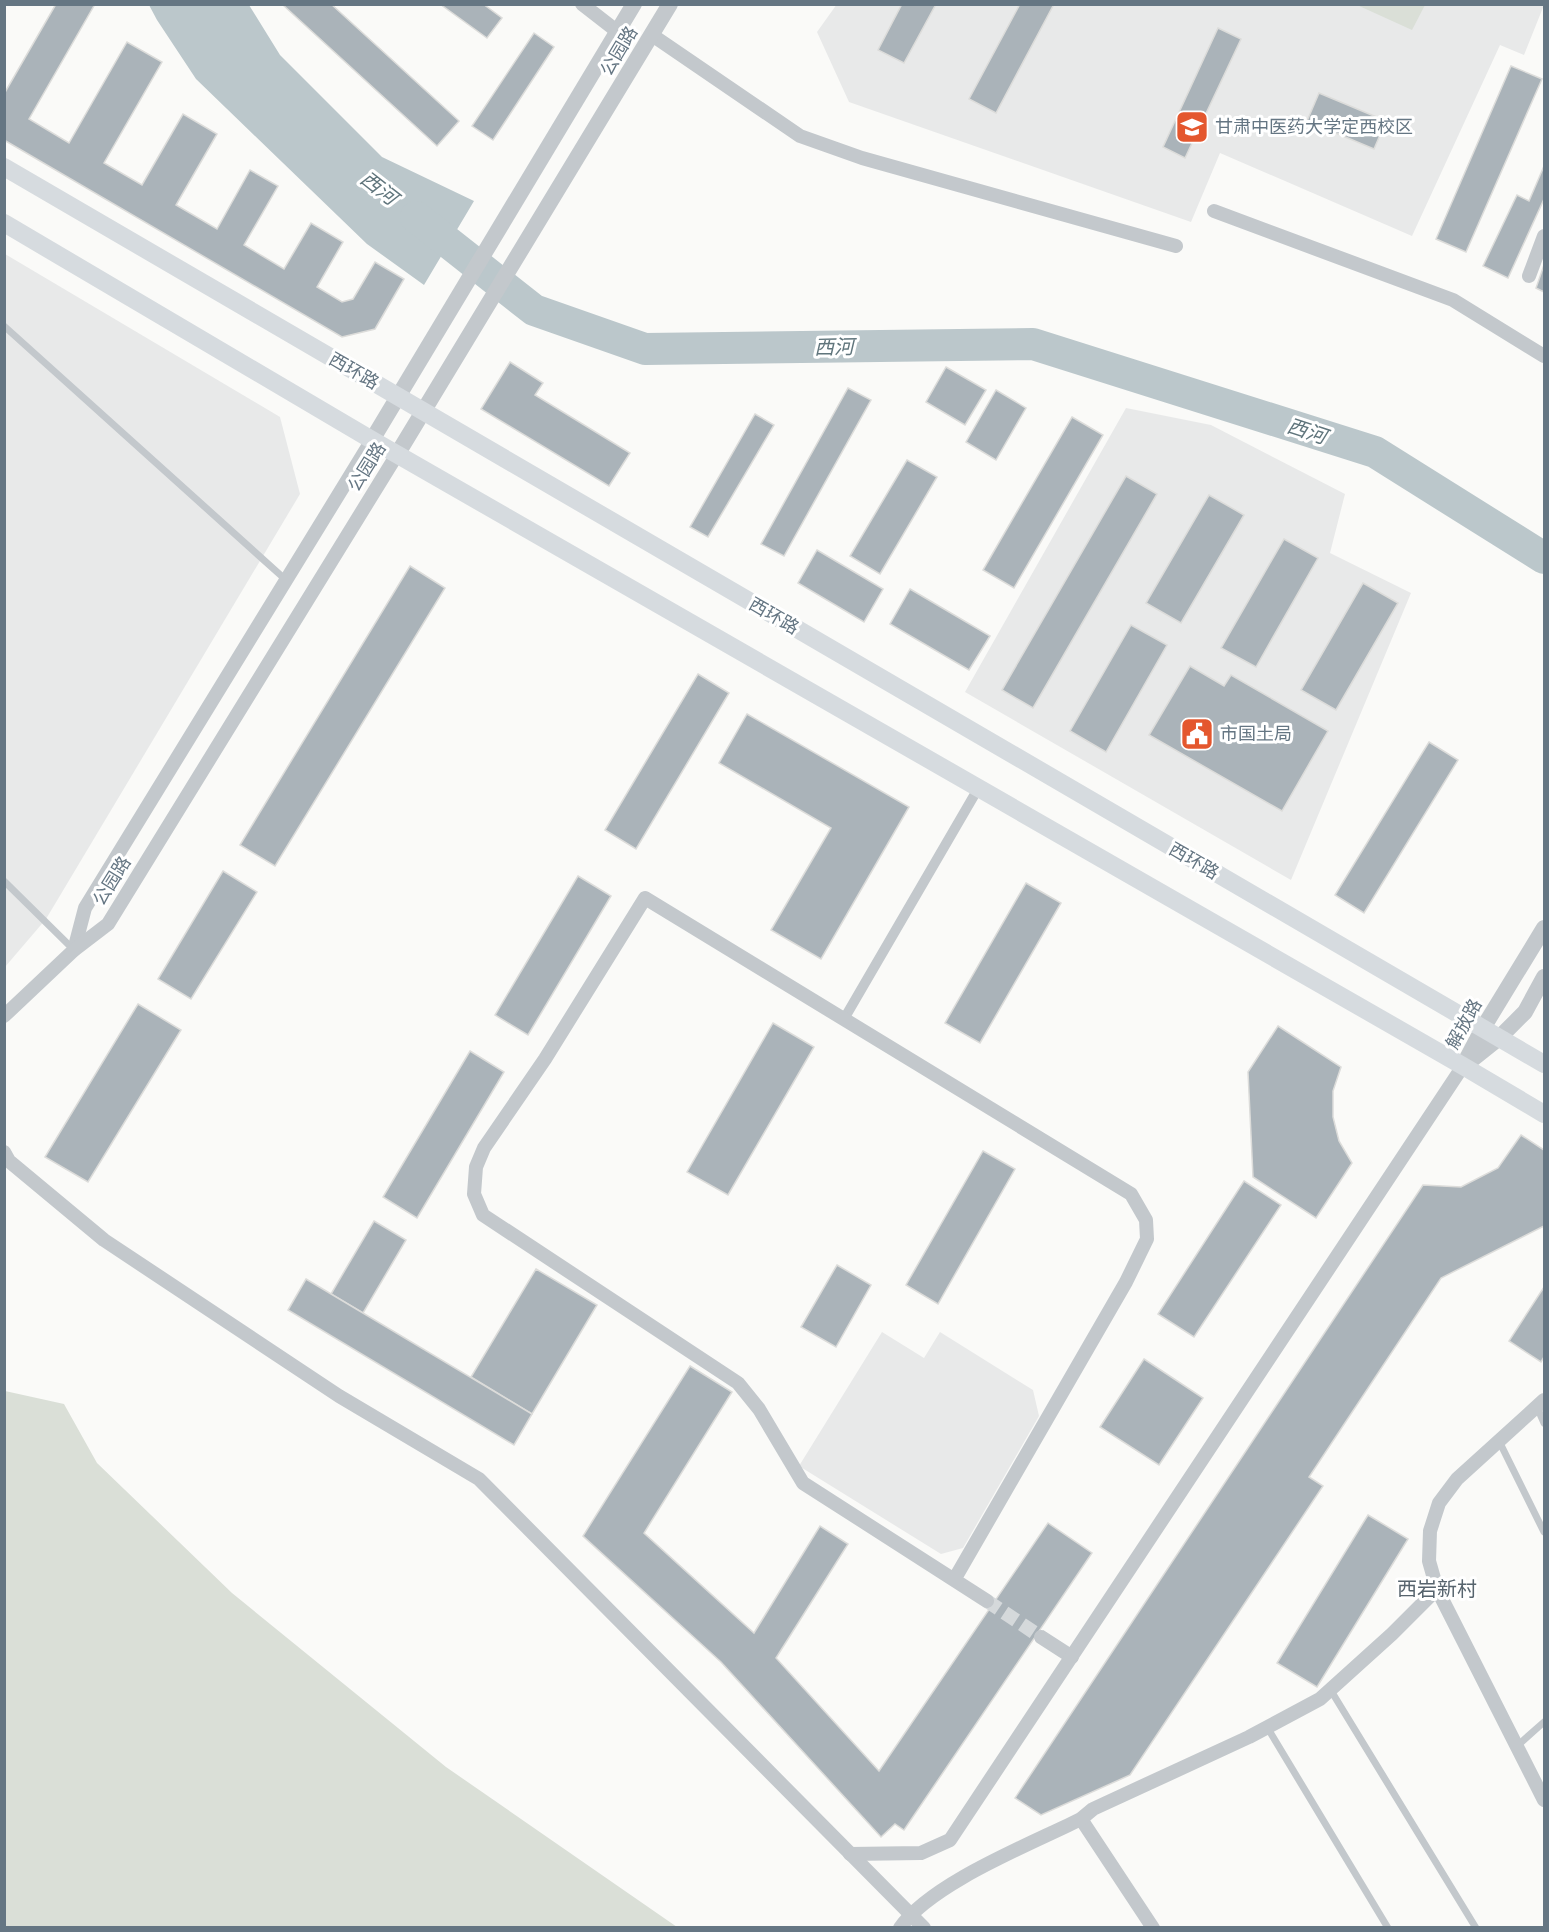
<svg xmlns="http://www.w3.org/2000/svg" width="1549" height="1932" viewBox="0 0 1549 1932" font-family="'DM Sans','Noto Sans SC',sans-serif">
<rect width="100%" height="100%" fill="#fafaf8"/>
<g fill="#e8e9e9">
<polygon points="837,4 1544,5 1524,55 1500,45 1412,236 1220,153 1191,222 849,102 817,32"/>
<polygon points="5,254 280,417 300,494 46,919 5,967"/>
<polygon points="1126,408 1211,425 1345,494 1330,553 1411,593 1291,880 965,692"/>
<polygon points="882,1332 924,1358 940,1332 1033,1390 1039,1416 963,1548 941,1554 799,1466"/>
</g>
<g fill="#dadfd7">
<polygon points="1357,5 1425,5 1412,30"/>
<polygon points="5,1391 64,1404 97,1463 232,1593 446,1767 677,1927 5,1927"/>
</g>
<polygon fill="#bbc7cb" points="149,5 249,5 280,55 382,157 474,201 424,285 367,244 196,79 157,20"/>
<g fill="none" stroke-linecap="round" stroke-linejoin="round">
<polyline stroke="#bbc7cb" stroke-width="32" points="416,217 534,310 645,349 1033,344 1375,452 1544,558"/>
</g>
<g fill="#aab3b9" stroke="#dcdcda" stroke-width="1.5">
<polygon points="56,4 95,4 29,119 69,143 127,42 162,62 104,163 142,185 183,114 217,134 176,205 217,229 250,170 278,186 244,245 284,269 311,223 343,242 317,287 342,302 353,299 375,262 404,279 375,329 342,337 4,140 4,94"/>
<polygon points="282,4 331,4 459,121 437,146"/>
<polygon points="440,4 483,4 502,18 487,38"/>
<polygon points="902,4 936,4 904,63 878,50"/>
<polygon points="1020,4 1054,4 996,113 969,99"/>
<polygon points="1218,28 1241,39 1185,158 1163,147"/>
<polygon points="534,33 554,47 493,140 472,126"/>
<polygon points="1511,66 1542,79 1466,252 1436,239"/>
<polygon points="1319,93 1386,121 1374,149 1307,121"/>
<polygon points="1544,166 1544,199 1508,278 1483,266 1517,195 1529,201"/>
<polygon points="1544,265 1544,292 1536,288"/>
<polygon points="510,362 543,383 535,395 630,453 609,486 481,409"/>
<polygon points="946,367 986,390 965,425 926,402"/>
<polygon points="848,388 871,400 784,556 761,544"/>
<polygon points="996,390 1026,408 996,460 966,442"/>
<polygon points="755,414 774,425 708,537 690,527"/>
<polygon points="1072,417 1103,435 1014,588 983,570"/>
<polygon points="907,460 937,477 880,574 850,556"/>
<polygon points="1126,476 1157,494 1033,708 1002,690"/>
<polygon points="1209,495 1244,515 1181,623 1146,603"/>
<polygon points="1284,539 1318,558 1256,667 1221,648"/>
<polygon points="817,550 883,589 864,622 798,583"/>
<polygon points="410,566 445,588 275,866 240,845"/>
<polygon points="1363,583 1398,603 1336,710 1301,690"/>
<polygon points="910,589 990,636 969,670 890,624"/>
<polygon points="1131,625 1167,645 1106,752 1070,731"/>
<polygon points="1190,666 1224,686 1231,675 1328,731 1282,811 1149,735"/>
<polygon points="698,674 729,693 636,849 605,830"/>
<polygon points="747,714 909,807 821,959 771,930 831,828 719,763"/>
<polygon points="1429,742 1458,760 1364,913 1335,895"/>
<polygon points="223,871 257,892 191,999 158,979"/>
<polygon points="578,876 611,896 528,1035 495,1015"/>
<polygon points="1026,883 1061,903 980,1043 945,1023"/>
<polygon points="138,1004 181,1030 88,1182 45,1157"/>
<polygon points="773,1023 814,1047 728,1195 687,1172"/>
<polygon points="1278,1026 1341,1067 1333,1091 1333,1117 1339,1141 1352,1163 1316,1218 1253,1177 1248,1072"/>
<polygon points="470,1051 504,1072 417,1218 383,1197"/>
<polygon points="1521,1135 1544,1150 1544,1226 1441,1278 1309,1477 1323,1486 1130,1775 1041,1815 1015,1798 1423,1185 1461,1187 1498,1168"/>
<polygon points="983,1151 1015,1169 938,1304 906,1285"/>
<polygon points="1244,1181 1281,1205 1194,1337 1158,1314"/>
<polygon points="374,1221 406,1240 363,1313 331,1294"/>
<polygon points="837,1265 871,1285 836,1347 801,1327"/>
<polygon points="536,1269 597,1305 532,1414 471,1377"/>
<polygon points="306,1279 532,1414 514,1445 288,1310"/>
<polygon points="1544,1287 1544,1357 1541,1362 1509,1341"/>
<polygon points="1144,1359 1203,1398 1159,1465 1100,1427"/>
<polygon points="690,1366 732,1392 644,1533 754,1633 820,1526 848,1544 776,1658 879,1771 1048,1523 1092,1553 904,1830 895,1824 881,1837 721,1662 583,1536"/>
<polygon points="1368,1515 1408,1539 1317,1687 1277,1663"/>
</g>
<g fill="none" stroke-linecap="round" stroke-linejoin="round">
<polyline stroke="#d5d9db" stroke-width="14" stroke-dasharray="14 7" stroke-linecap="butt" points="987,1601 1041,1637"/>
<g stroke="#c3c8cc" stroke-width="7">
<polyline points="4,326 286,580"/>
<polyline points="4,881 74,950"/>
<polyline points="1537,1407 1544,1423"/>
<polyline points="1499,1441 1544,1532"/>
<polyline points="1330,1689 1476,1928"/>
<polyline points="1267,1727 1388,1928"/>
<polyline points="1517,1746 1544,1722"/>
</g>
<polyline stroke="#c3c8cc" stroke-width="10" points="844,1019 979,787"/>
<g stroke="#c3c8cc" stroke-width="14">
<polyline points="582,4 618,32"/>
<polyline points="652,35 800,136 862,158 1176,246"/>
<polyline points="1214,211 1453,300 1544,356"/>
<polyline points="1529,276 1544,236"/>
<polyline points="74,950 85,908 372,440"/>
<polyline points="4,1016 74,950 108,924 398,453"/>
<polyline points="4,1152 9,1161 104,1240 339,1396 479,1479 924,1928"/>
<polyline points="1544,1400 1457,1479 1439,1503 1430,1531 1429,1561 1437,1589 1544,1800"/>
<polyline points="954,1580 1126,1282 1147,1239 1146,1220 1131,1194 645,898 545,1059 484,1148 476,1167 474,1194 483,1215 738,1383 759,1409 803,1483 987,1601"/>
<polyline points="1041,1637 1072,1657"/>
<polyline points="1081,1819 1153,1928"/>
<polyline points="850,1854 921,1853 950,1840 1463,1066"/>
<path d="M 900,1928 C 931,1883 1031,1844 1081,1819 L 1093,1809 L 1249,1737 L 1320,1699 L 1392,1634 L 1437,1589"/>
</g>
<g stroke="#c3c8cc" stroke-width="16">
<polyline points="372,440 634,4"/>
<polyline points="398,453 670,4"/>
<polyline points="1469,1062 1499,1038 1525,1012 1544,977"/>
<polyline points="1463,1066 1483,1028 1544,928"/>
</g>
<g stroke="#d6dbdf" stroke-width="18">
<polyline points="4,167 1544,1064"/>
<polyline points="4,223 372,440 1463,1066 1544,1114"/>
</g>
</g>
<defs>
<g id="university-square" transform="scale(1.725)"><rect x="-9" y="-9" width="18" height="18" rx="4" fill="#e4572e" stroke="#fff"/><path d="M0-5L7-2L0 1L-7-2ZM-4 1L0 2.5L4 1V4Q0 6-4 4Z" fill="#fff"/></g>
<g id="civic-square" transform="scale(1.725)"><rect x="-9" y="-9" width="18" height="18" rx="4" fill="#e4572e" stroke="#fff"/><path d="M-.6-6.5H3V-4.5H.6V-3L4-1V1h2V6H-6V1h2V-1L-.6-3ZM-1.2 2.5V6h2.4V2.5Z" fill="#fff"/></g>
</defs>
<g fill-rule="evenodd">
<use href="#university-square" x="1192" y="127"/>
<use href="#civic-square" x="1197" y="734"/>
</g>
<g text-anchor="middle" stroke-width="6" stroke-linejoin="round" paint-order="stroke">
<g font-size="18" fill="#657683" stroke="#fff">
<text transform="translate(619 51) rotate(-59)" y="6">公园路</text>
<text transform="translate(354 371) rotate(30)" y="6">西环路</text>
<text transform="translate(367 467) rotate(-58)" y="6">公园路</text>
<text transform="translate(774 616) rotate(30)" y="6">西环路</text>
<text transform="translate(1194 861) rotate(30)" y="6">西环路</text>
<text transform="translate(112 881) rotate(-58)" y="6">公园路</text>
<text transform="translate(1464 1024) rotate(-61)" y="6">解放路</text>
</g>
<g font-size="18" fill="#657683" stroke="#fff" text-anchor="start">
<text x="1215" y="133">甘肃中医药大学定西校区</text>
<text x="1220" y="740">市国土局</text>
</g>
<g font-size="20" font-style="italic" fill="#60757c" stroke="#fff">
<text transform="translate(379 188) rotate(38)" y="7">西河</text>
<text transform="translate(834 347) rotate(-1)" y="7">西河</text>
<text transform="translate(1307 431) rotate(18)" y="7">西河</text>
</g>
<g font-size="20" fill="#57646e" stroke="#fff">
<text x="1437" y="1596">西岩新村</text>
</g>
</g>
<rect width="1549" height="1932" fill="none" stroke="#657683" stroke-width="12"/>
</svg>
